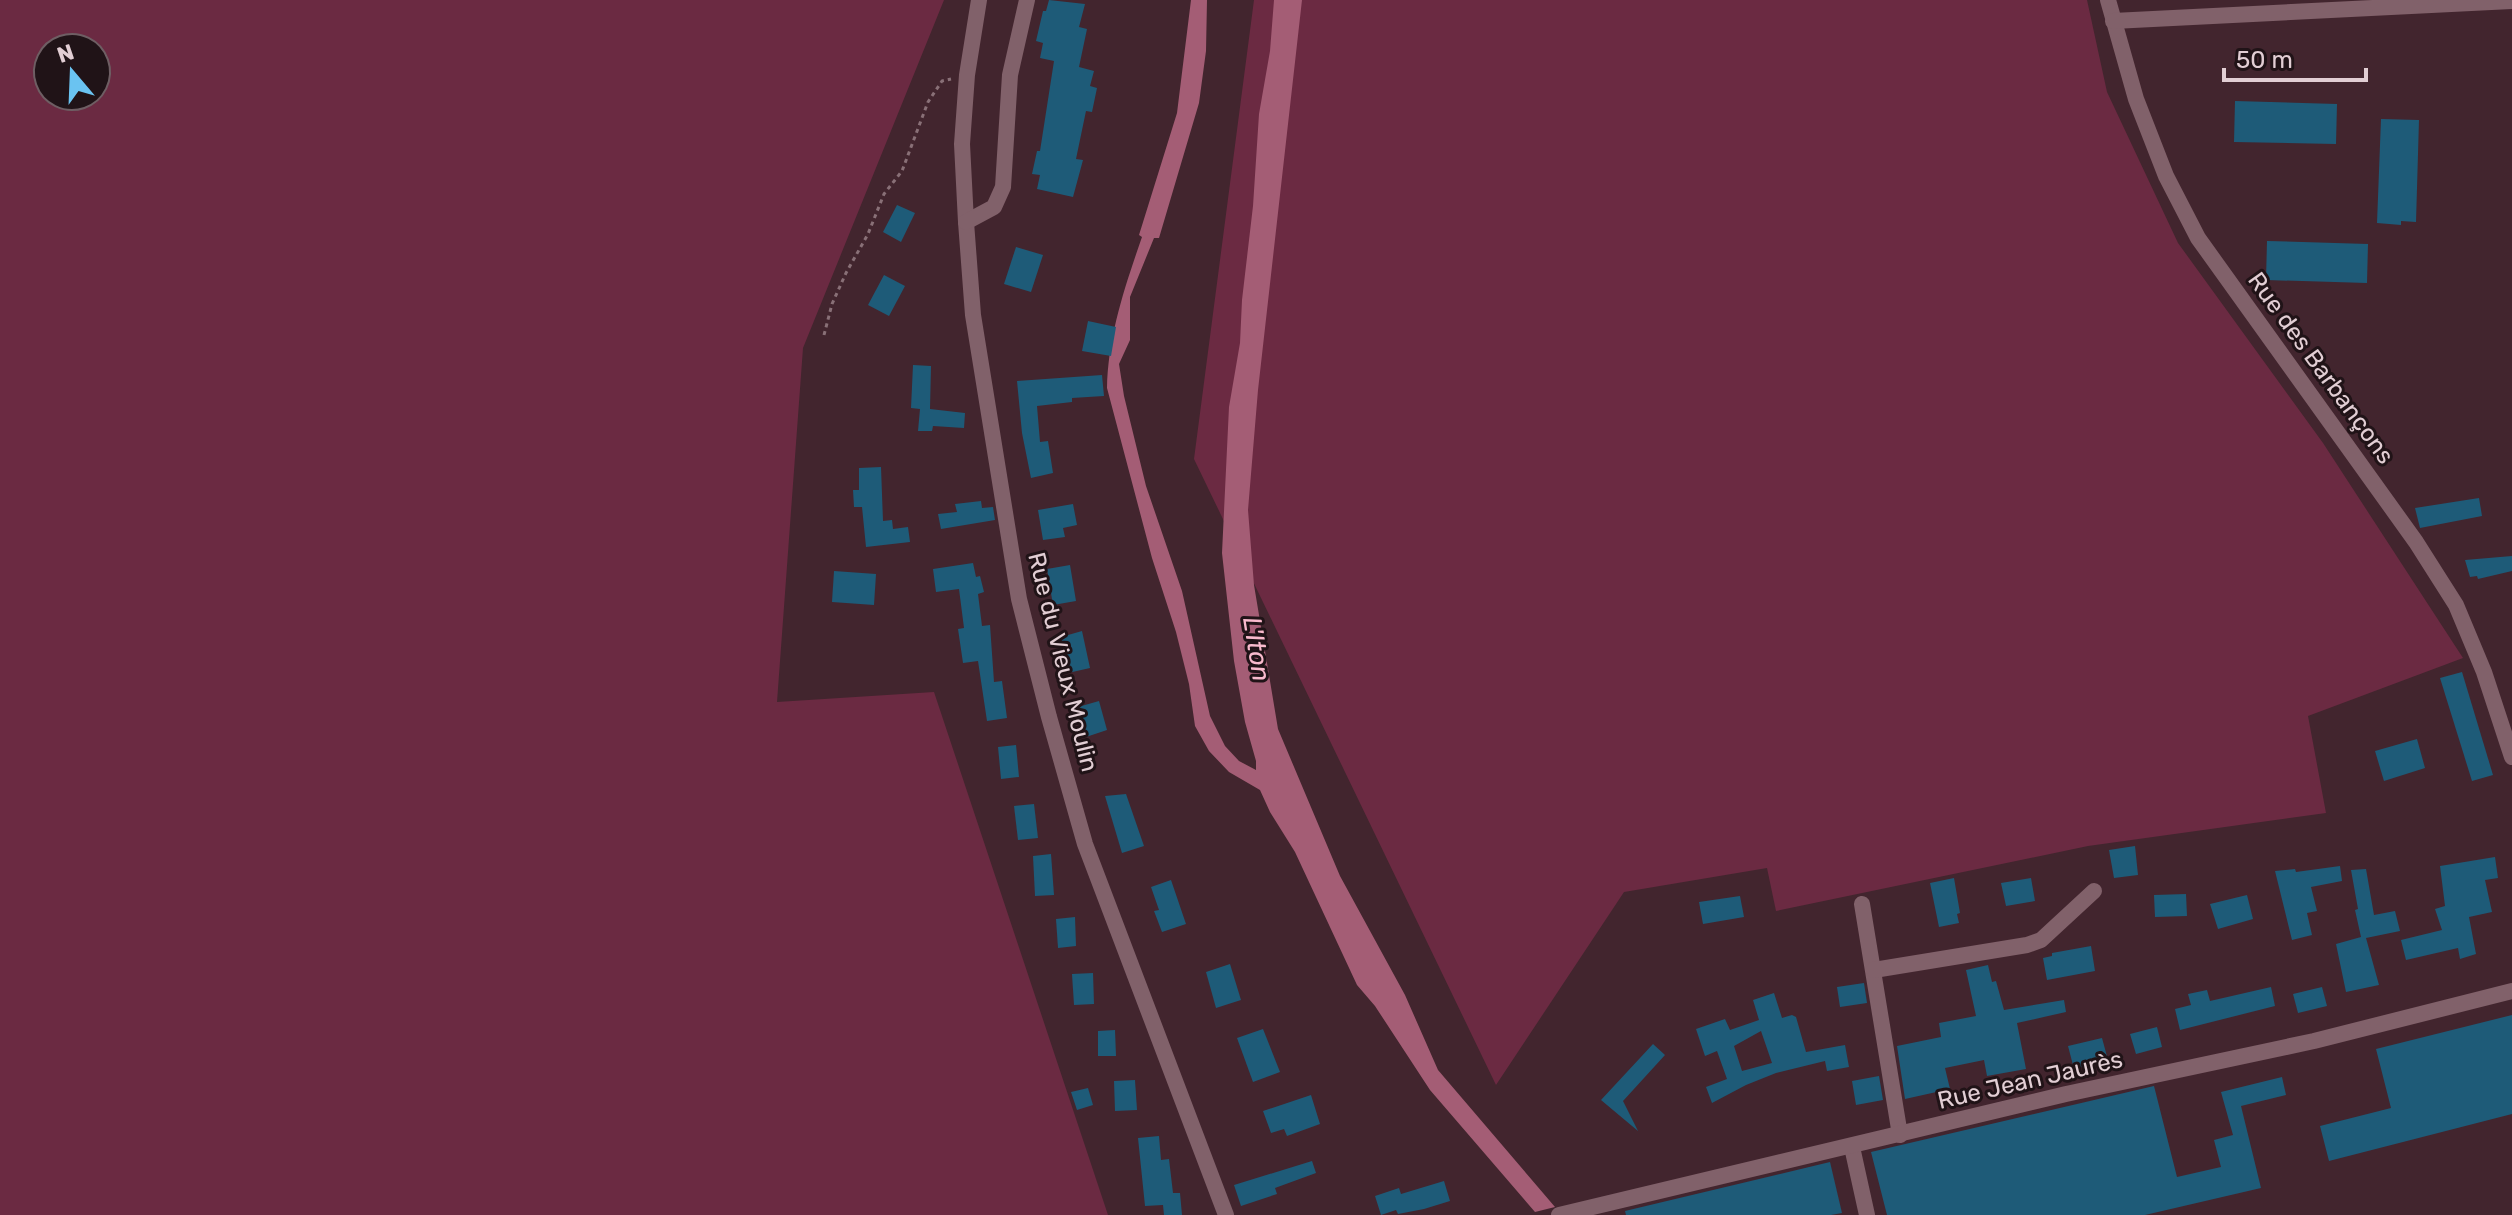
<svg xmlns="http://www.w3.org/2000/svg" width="2512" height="1215" viewBox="0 0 2512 1215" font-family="Rubik,sans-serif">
<rect width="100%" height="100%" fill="#42252e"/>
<g fill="#6b2a42" fill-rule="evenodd">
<path d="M 0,0 L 944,0 L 803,348 L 777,702 L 934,692 L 1108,1215 L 0,1215 ZM 48,48 L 96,48 L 96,96 L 48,96 Z"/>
<polygon points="1254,0 2087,0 2107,92 2178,243 2323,443 2463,658 2308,716 2326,813 2088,846 1776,911 1767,868 1624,892 1496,1085 1194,459"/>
</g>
<path fill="#a45d75" d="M 1191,0 L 1207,0 L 1206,51 L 1199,103 L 1159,238 L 1154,238 L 1130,297 L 1130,340 L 1119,364 L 1124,396 L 1146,486 L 1182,591 L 1210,716 L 1225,746 L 1239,761 L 1256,770 L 1256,761 L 1245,722 L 1234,661 L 1222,553 L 1229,407 L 1240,343 L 1242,300 L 1253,206 L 1259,114 L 1270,51 L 1274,0 L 1302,0 L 1258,390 L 1248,510 L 1254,585 L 1278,729 L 1340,876 L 1405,995 L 1438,1070 L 1555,1207 L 1535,1212 L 1430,1090 L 1375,1006 L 1357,985 L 1295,852 L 1270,812 L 1260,790 L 1229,772 L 1209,751 L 1195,726 L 1189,684 L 1176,632 L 1152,558 L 1107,388 C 1108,336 1125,286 1142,237 L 1139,235 L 1177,113 Z"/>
<g fill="#1e5b78" fill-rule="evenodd">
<polygon points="1049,0 1085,4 1079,27 1087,29 1079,67 1094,71 1090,86 1097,88 1092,112 1086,111 1076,159 1083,160 1073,197 1037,189 1040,175 1032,174 1037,151 1040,151 1054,61 1040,58 1043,43 1036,41 1043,11 1046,11"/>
<polygon points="2235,101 2337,104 2336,144 2234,142"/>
<polygon points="2381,119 2419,120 2416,222 2401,221 2401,225 2377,223"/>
<polygon points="897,205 915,213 901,242 883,232"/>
<polygon points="2267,241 2368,244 2367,283 2266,280"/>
<polygon points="1016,247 1043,255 1031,292 1004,284"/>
<polygon points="884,275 905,286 889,316 868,305"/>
<polygon points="1088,321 1116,327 1111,356 1082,351"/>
<polygon points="913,365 931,366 930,409 965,413 964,428 933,426 932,431 918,431 920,409 911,408"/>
<polygon points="1102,375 1104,396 1072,398 1072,402 1037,406 1040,442 1048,441 1053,473 1031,478 1022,433 1017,381"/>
<polygon points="881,467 883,521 892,520 893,529 908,527 910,542 866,547 862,507 854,507 853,490 859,490 859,468"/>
<polygon points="2479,498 2482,516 2420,528 2415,508"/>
<polygon points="981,501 982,508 993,507 995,520 941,529 938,514 957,512 955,504"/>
<polygon points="1073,504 1077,525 1063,528 1065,537 1043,540 1038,510"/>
<polygon points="2512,556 2512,571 2478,579 2477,576 2470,577 2465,560"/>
<polygon points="973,563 976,577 980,576 984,592 978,594 982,626 990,625 994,682 1002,681 1007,718 987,721 978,661 963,663 958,629 964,628 959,589 936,592 933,569"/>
<polygon points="1070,565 1076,601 1053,605 1047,569"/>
<polygon points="834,571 876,574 874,605 832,602"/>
<polygon points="1082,631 1090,668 1068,673 1061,637"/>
<polygon points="2462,672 2493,775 2472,781 2440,678"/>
<polygon points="1099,701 1107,730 1086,737 1078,707"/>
<polygon points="2417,739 2425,768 2384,781 2375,751"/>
<polygon points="1016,745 1019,777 1001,779 998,747"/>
<polygon points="1126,794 1144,846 1122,853 1105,796"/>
<polygon points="1034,804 1038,838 1018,840 1014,806"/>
<polygon points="2135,846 2138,875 2114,878 2109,850"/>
<polygon points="1051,854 1054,895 1035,896 1033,856"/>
<polygon points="2495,857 2498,878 2485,880 2492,912 2469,917 2476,954 2460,959 2458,948 2406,960 2401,940 2442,930 2435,909 2445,906 2440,866"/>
<polygon points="2340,866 2342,881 2311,887 2317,911 2307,913 2312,935 2292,940 2275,871 2295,869 2296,872"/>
<polygon points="2366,869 2374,915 2395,911 2400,931 2366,938 2379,985 2346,992 2336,944 2361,937 2355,910 2358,909 2351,870"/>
<polygon points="1954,878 1960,913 1957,914 1959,923 1939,927 1930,883"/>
<polygon points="2031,878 2035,901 2006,906 2001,883"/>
<polygon points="1171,880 1186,924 1162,932 1154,911 1159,910 1151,887"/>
<polygon points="2186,894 2187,916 2155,917 2154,895"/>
<polygon points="2247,895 2253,919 2218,929 2210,904"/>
<polygon points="1740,896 1744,917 1703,924 1699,902"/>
<polygon points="1075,917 1076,946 1058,948 1056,919"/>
<polygon points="2091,946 2095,971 2047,980 2043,958 2052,956 2052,953"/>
<polygon points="1230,964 1241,1000 1216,1008 1206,972"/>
<polygon points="1988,965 1992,982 1996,981 2004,1010 2064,1000 2066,1012 2017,1023 2026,1069 1987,1076 1984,1060 1945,1068 1950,1089 1905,1099 1897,1046 1941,1037 1939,1023 1976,1016 1966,970"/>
<polygon points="1093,973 1094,1004 1074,1005 1072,974"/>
<polygon points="1864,983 1867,1003 1840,1007 1837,987"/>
<polygon points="2271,987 2275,1006 2180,1030 2175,1009 2191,1005 2188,994 2207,990 2210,1001"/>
<polygon points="2322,987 2327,1006 2298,1013 2293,994"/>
<path d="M 1774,993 L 1782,1018 L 1792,1015 L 1796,1017 L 1806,1052 L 1845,1045 L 1849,1067 L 1827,1071 L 1825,1061 L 1776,1073 L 1746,1085 L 1712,1103 L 1706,1087 L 1727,1079 L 1717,1051 L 1705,1056 L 1696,1029 L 1725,1019 L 1730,1030 L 1759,1020 L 1753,1000 ZM 1761,1031 L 1772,1063 L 1742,1071 L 1734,1046 Z"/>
<polygon points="2512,1015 2512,1114 2329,1161 2320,1126 2391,1108 2376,1049"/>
<polygon points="2157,1027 2162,1047 2136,1054 2130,1034"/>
<polygon points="1263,1029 1280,1072 1253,1082 1237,1038"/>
<polygon points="1115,1030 1116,1056 1098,1056 1098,1031"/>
<polygon points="2102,1038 2108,1060 2074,1069 2068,1046"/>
<polygon points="1653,1044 1665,1055 1623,1101 1638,1131 1601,1100"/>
<polygon points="1879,1076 1883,1100 1856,1105 1852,1081"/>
<polygon points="2282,1077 2286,1095 2241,1106 2261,1188 2145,1215 1887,1215 1871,1152 2154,1086 2177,1177 2221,1167 2214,1140 2233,1135 2221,1092"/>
<polygon points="1135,1080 1137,1110 1115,1111 1114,1081"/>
<polygon points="1088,1088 1093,1105 1077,1110 1071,1092"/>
<polygon points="1311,1095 1320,1124 1287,1136 1284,1129 1271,1133 1263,1111"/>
<polygon points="1159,1136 1161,1160 1169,1159 1173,1193 1180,1193 1182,1215 1164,1215 1163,1205 1145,1206 1138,1138"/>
<polygon points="1312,1161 1316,1173 1275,1188 1277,1194 1241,1206 1234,1185"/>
<polygon points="1830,1162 1842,1213 1831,1215 1626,1215 1625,1211"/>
<polygon points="1444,1181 1450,1201 1424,1209 1398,1214 1396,1210 1381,1215 1375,1196 1399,1188 1401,1194"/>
</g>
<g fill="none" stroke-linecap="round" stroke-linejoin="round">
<polyline stroke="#897077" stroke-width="3" stroke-dasharray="4 4" stroke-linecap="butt" points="824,335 832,304 846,273 868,234 884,194 902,171 928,102 942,81 951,79"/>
<g stroke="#81616a" stroke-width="16">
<polyline points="979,0 967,75 962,144 966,222 973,315 1019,599 1049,717 1085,844 1226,1215"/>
<polyline points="2108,0 2136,99 2166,176 2198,238 2416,542 2456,605 2484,672 2512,757"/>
<polyline points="2113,21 2512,1"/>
<polyline points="966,222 994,207 1003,187 1010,75 1027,0"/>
<polyline points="1862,904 1900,1135"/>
<polyline points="1874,970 2027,945 2041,940 2094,891"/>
<polyline points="1852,1147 1867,1215"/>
<polyline points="1559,1215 2066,1094 2314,1041 2512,991"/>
</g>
</g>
<g text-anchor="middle" stroke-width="6" stroke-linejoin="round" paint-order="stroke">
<g font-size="24" fill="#e2ced4" stroke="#201317">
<text transform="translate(2321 368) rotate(54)" y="8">Rue des Barbançons</text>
<text transform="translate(1063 662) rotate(76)" y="8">Rue du Vieux Moulin</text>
<text transform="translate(2030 1080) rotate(-13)" y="8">Rue Jean Jaurès</text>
</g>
<g font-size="26" font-style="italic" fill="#f9bacd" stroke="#201317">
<text transform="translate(1257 649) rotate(81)" y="9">L'Iton</text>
</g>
</g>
<g transform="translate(72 72) rotate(341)"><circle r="38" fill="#201317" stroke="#6e5e63" stroke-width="2"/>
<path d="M0-6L14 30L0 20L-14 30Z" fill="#6ac3f1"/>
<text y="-12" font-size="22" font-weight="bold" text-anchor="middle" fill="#e2ced4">N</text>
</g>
<path d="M2224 68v12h142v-12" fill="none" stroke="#e2ced4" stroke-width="4"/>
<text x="2236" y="68" font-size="24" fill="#e2ced4" stroke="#201317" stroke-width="6" paint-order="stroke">50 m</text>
</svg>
